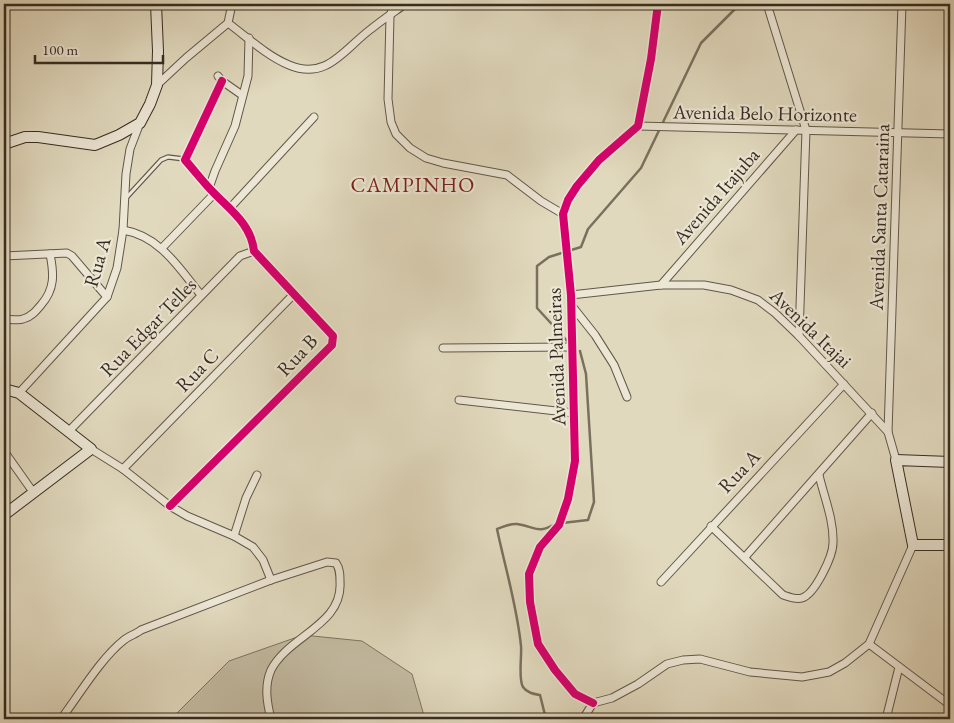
<svg xmlns="http://www.w3.org/2000/svg" width="954" height="723" viewBox="0 0 954 723" font-family="'EB Garamond',serif">
<rect width="100%" height="100%" fill="#e1d9be"/>
<filter id="stains"><feTurbulence type="fractalNoise" baseFrequency=".004" numOctaves="4"/><feColorMatrix values="0 0 0 0 .2 0 0 0 0 .09 0 0 0 0 .02 0 0 0 .5 -.17"/></filter>
<radialGradient id="worn" r=".72"><stop offset=".6" stop-color="#630" stop-opacity="0"/><stop offset="1" stop-color="#630" stop-opacity=".3"/></radialGradient>
<polygon fill="#c4bca3" stroke="#7d7462" points="303,635 362,641 412,674 425,719 171,719 229,661"/>
<g fill="none" stroke-linecap="round" stroke-linejoin="round">
<g stroke="#7a705f" stroke-width="2.5">
<polyline points="569,343 537,308 537,266 549,257 581,247 588,229 641,168 701,43 740,4"/>
<polyline points="562,523 588,520 594,502 586,374 580,351"/>
<path d="M 546,719 L 540,695 C 534,694 527,693 523,687 C 518,679 522,656 521,646 C 517,606 505,567 497,529 C 503,527 511,523 517,524 C 537,527 537,535 557,523"/>
</g>
<g stroke="#615748" stroke-width="5.5">
<polyline id="lane" points="127,197 161,160 168,157 184,159"/>
</g>
<g stroke="#615748" stroke-width="9">
<g id="street">
<polyline points="394,4 390,16 388,99 391,122 396,134 410,148 426,158 443,163 507,175 541,201 563,214"/>
<polyline points="767,4 806,130 799,336"/>
<path d="M 228,23 C 247,37 267,56 289,65 C 327,81 344,49 371,29 C 382,20 394,12 405,4"/>
<polyline points="218,76 222,81 242,95"/>
<polyline points="157,85 186,58 228,23 232,4"/>
<polyline points="638,126 950,134"/>
<polyline points="209,188 215,171 235,126 248,76 249,38"/>
<polyline points="230,208 314,117"/>
<path d="M 123,230 C 160,236 179,268 201,295"/>
<polyline points="162,248 214,194"/>
<polyline points="4,256 67,253 72,256 107,297"/>
<polyline points="661,285 796,130"/>
<polyline points="571,295 661,285 704,285 731,290 758,300 775,313 799,336 888,432 896,460"/>
<polyline points="572,306 595,335 614,365 627,397"/>
<path d="M 4,319 C 10,319 18,321 23,319 C 31,317 36,311 41,305 C 55,289 54,274 50,254"/>
<polyline points="443,348 571,347"/>
<polyline points="19,393 107,297 117,268 123,230 126,174 130,149 140,123"/>
<polyline points="459,400 574,413"/>
<polyline points="69,431 240,256 254,251"/>
<polyline points="888,432 902,4"/>
<polyline points="91,449 123,469 170,506 187,516 234,536 253,547 263,560 271,580"/>
<polyline points="4,451 33,492"/>
<polyline points="123,469 294,294"/>
<path d="M 170,506 L 332,345 L 333,336 L 254,251 C 251,224 230,210 213,192 C 203,182 194,170 185,160 L 222,81"/>
<path d="M 711,526 L 783,595 C 789,597 796,600 802,598 C 815,594 833,556 833,543 C 834,520 824,497 819,475"/>
<polyline points="234,536 246,498 257,475"/>
<polyline points="745,557 872,413"/>
<polyline points="661,582 844,384"/>
<polyline points="869,644 950,705"/>
<polyline points="593,703 575,694 555,670 538,644 530,602 529,574 540,547 559,525 568,499 575,461 571,295 563,214 568,200 577,186 599,160 638,126 651,59 658,4"/>
<polyline points="593,703 612,698 638,684 667,664 683,660 700,659 750,672 802,677 829,672 845,663 869,644 913,545"/>
<path d="M 61,719 C 79,695 101,658 124,640 C 129,636 136,634 141,630 L 271,580 L 327,562 L 336,563 C 340,569 340,575 340,582 C 343,625 288,636 271,670 C 264,686 267,703 271,719"/>
<polyline points="583,719 593,703"/>
<polyline points="886,719 899,667"/>
</g>
</g>
<g stroke="#362c21" stroke-width="12">
<g id="secondary">
<polyline points="4,144 25,137 38,137 95,145 119,135 140,123 150,104 157,85 158,51 156,4"/>
<polyline points="4,389 19,393 91,449 4,515"/>
<polyline points="950,462 896,460 913,545 950,545"/>
</g>
</g>
<use href="#lane" stroke="#ece6d5" stroke-width="3"/>
<use href="#street" stroke="#ece6d5" stroke-width="7"/>
<use href="#secondary" stroke="#ece6d5" stroke-width="10"/>
<g stroke="#ece6d5" stroke-width="11">
<g id="cycleway">
<path d="M 170,506 L 332,345 L 333,336 L 254,251 C 251,224 230,210 213,192 C 203,182 194,170 185,160 L 222,81"/>
<polyline points="593,703 575,694 555,670 538,644 530,602 529,574 540,547 559,525 568,499 575,461 571,295 563,214 568,200 577,186 599,160 638,126 651,59 658,4"/>
</g>
</g>
<use href="#cycleway" stroke="#d6006c" stroke-width="8"/>
</g>
<g text-anchor="middle" stroke-width="4.5" stroke-linejoin="round" paint-order="stroke">
<g font-size="20" fill="#362c21" stroke="#ece6d5">
<text transform="translate(765 113) rotate(1)" y="7">Avenida Belo Horizonte</text>
<text transform="translate(716 196) rotate(-49)" y="7">Avenida Itajuba</text>
<text transform="translate(879 217) rotate(-88)" y="7">Avenida Santa Cataraina</text>
<text transform="translate(97 262) rotate(-74)" y="7">Rua A</text>
<text transform="translate(148 327) rotate(-46)" y="7">Rua Edgar Telles</text>
<text transform="translate(811 328) rotate(44)" y="7">Avenida Itajai</text>
<text transform="translate(297 355) rotate(-47)" y="7">Rua B</text>
<text transform="translate(556 357) rotate(-92)" y="7">Avenida Palmeiras</text>
<text transform="translate(197 370) rotate(-46)" y="7">Rua C</text>
<text transform="translate(739 471) rotate(-47)" y="7">Rua A</text>
</g>
<g font-size="21" letter-spacing="1" fill="#7a1f14" stroke="#ece6d5">
<text x="413" y="192">CAMPINHO</text>
</g>
</g>
<rect width="954" height="723" fill="none" stroke="#e1d9be" stroke-width="20"/>
<rect x="5" y="5" width="944" height="713" fill="none" stroke="#362c21" stroke-width="2.5"/>
<rect x="10" y="10" width="934" height="703" fill="none" stroke="#362c21"/>
<path d="M35 55v8h128v-8" fill="none" stroke="#362c21" stroke-width="2.5"/>
<text x="42" y="55" font-size="15" fill="#362c21" stroke="#ece6d5" stroke-width="4" paint-order="stroke">100 m</text>
<rect width="100%" height="100%" filter="url(#stains)"/>
<rect width="100%" height="100%" fill="url(#worn)"/>
</svg>
